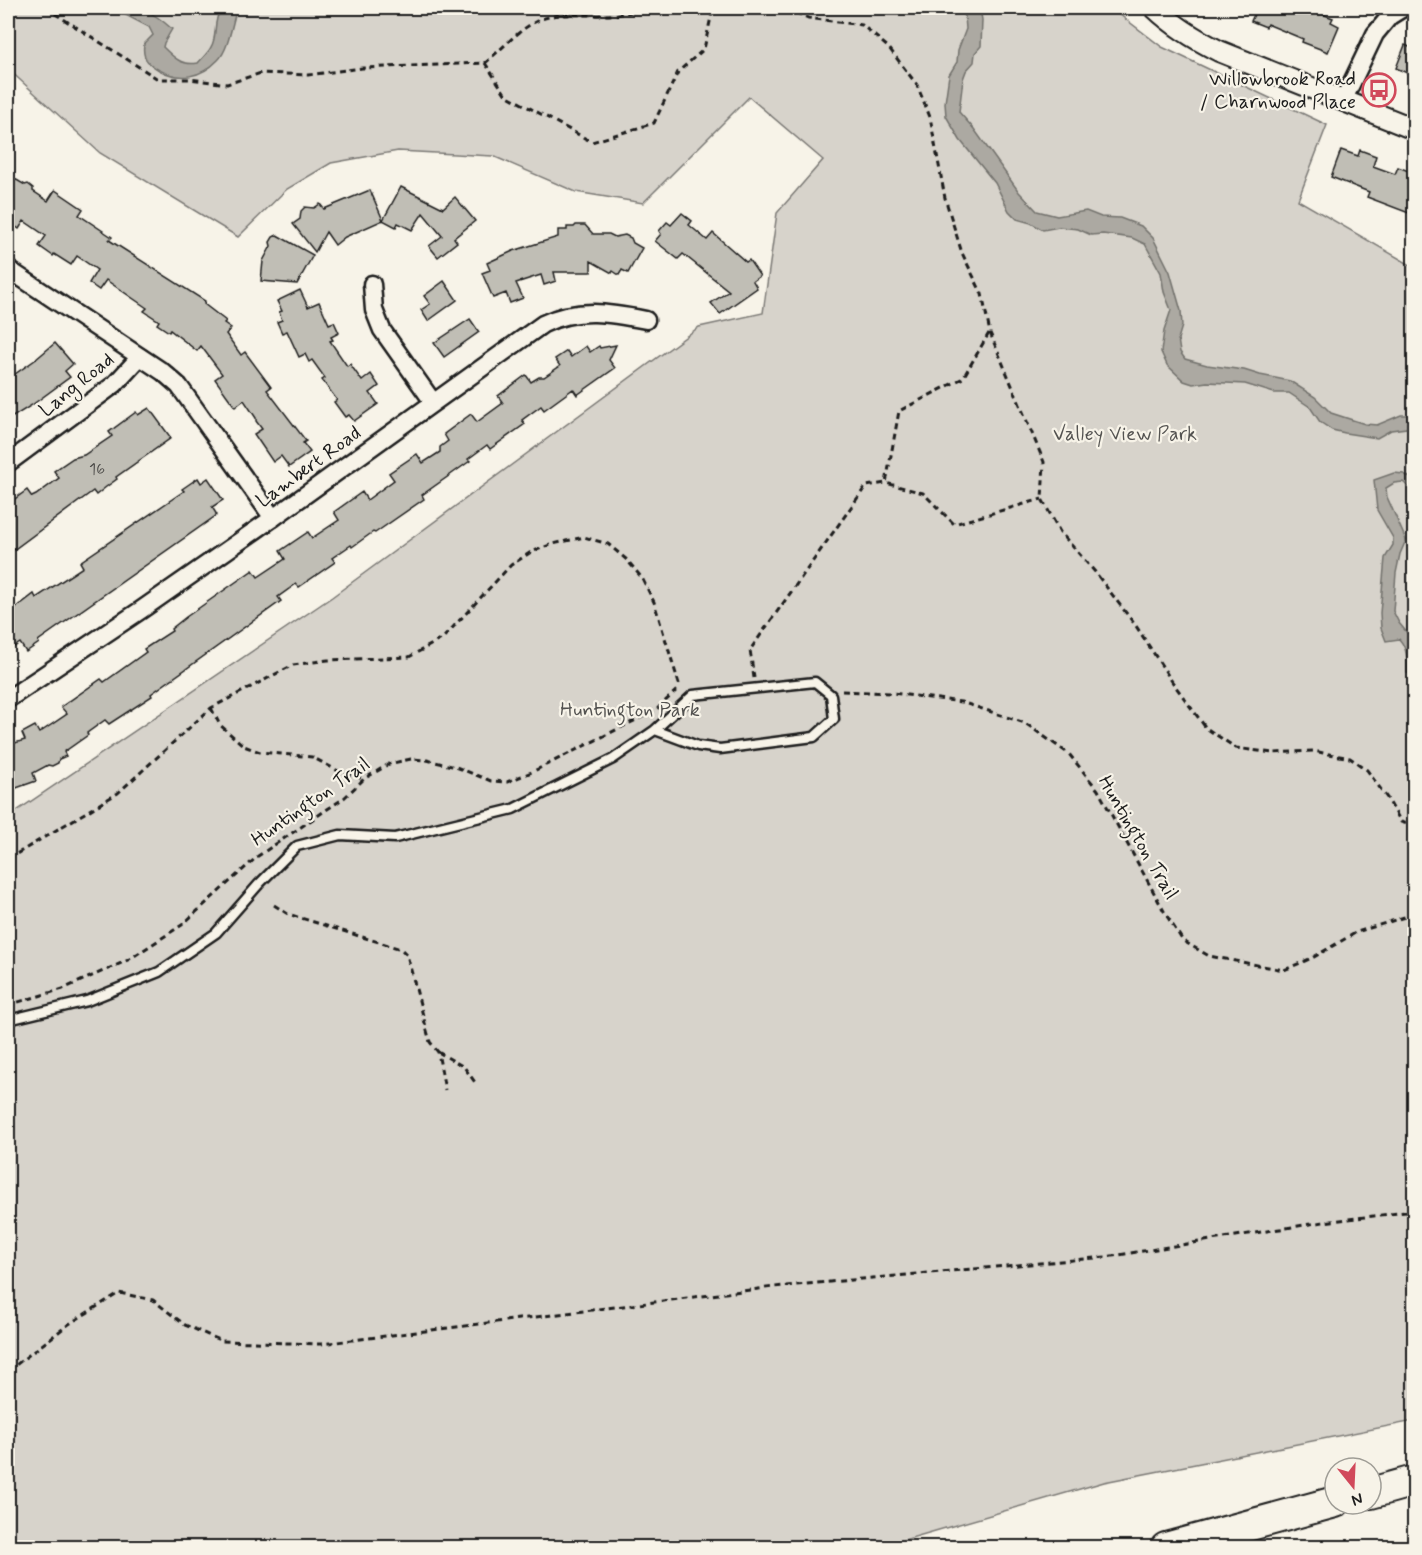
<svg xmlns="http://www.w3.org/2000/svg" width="1422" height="1555" viewBox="0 0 1422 1555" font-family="Mynerve,sans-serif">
<rect width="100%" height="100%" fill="#f7f3e8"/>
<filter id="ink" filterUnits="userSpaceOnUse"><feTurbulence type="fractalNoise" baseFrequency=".0167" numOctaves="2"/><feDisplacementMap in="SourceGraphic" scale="12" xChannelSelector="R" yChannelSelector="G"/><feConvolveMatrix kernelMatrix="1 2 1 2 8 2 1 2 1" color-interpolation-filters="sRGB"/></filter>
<g filter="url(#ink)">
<polygon fill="#d7d3cb" stroke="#7a7874" stroke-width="1.5" points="8,8 1111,8 1162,47 1327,125 1298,200 1414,267 1414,1421 1104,1482 880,1547 8,1547 8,817 332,597 699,327 763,313 777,213 823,160 749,97 643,203 576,192 493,156 398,151 331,163 287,189 238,237 100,153 8,69"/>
<g fill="#aca9a2" stroke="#72716c" stroke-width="1.5">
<path d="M 112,8 C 141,7 150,9 172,29 L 164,43 L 163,47 C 174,58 182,66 198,63 C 202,58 208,53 211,47 C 218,36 212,23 221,8 L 237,8 C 232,23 229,49 218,60 C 201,78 180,81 159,70 C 147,63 142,58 144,44 L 153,35 L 149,27 Z"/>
<polygon points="956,8 980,8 982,20 981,46 975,53 974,62 966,71 963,79 959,112 974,129 1019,192 1037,211 1057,216 1086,211 1101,217 1120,218 1141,226 1153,238 1170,272 1181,311 1182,326 1178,339 1180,352 1185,359 1207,365 1244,370 1260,375 1290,381 1315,397 1331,413 1365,424 1377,425 1401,415 1414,415 1414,427 1391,430 1377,438 1345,433 1332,430 1320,422 1310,407 1289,393 1274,393 1245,384 1207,382 1193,384 1184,381 1167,365 1161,352 1164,331 1171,310 1164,292 1161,273 1145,244 1132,238 1103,234 1091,235 1078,229 1059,227 1043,230 1031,223 1017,219 1009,211 995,183 960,140 946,116 945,103 949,75 957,62 958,50 966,29 965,16"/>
<path d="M 1394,473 L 1404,474 L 1414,480 L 1414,492 L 1403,482 L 1394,483 L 1386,488 L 1387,497 L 1406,540 L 1400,554 L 1396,573 L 1393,611 L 1399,623 L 1414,641 L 1414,676 L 1407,673 C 1407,660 1408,649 1399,639 L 1386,641 L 1381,628 L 1380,613 L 1385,558 L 1393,545 L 1393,538 L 1377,510 L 1374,480 Z"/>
</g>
<g fill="#c0beb5" stroke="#1c1c1c" stroke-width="1.5">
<polygon points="1257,8 1306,8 1333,18 1331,22 1339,26 1328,52 1302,42 1303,39 1267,24 1266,27 1251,21"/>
<polygon points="1405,45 1414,49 1414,76 1396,68"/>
<polygon points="1341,150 1358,156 1360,150 1376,156 1373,166 1395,174 1398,167 1414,173 1414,215 1367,197 1369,192 1331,177"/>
<polygon points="8,175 25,185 28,184 33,188 33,191 48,201 55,190 83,209 79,215 112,237 109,240 205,301 204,304 226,321 224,323 231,328 226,334 241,355 245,352 271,387 267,390 306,441 303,443 310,452 289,467 281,456 273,462 254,434 262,429 256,421 256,418 244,400 235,407 215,379 222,374 201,346 197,351 170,330 169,332 157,324 159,321 144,311 147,308 106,280 99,290 89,283 97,270 77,256 71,265 54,254 53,256 39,246 46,236 24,221 19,229 8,221"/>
<polygon points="401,187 443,208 455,197 475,221 454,238 457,242 438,257 429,246 442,236 423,213 412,230 398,223 396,227 383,220 345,237 335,245 326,232 315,252 293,224 300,219 301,211 305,207 314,208 320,204 324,209 370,190 383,220"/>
<polygon points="682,213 692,221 689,225 707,240 713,233 746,262 749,260 760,276 753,281 757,288 720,314 711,303 729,291 683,254 678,259 655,241 661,234 659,231 667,222 671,225"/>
<polygon points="576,225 585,225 593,234 609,234 615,237 625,235 631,238 633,243 642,248 628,273 622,270 619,275 613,271 612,273 591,261 591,272 554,272 556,281 544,285 541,275 516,283 523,298 510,303 506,293 493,298 482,273 490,270 487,263 513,251 558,237 558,230 567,230 567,227 574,227"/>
<polygon points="277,235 313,255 297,284 261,281 263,261 271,246 270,242 273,237"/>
<polygon points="444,281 457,300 428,321 421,310 430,304 424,296"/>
<polygon points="300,290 308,307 319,302 329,324 334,322 339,333 331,337 333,340 330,341 347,366 350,364 362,381 371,374 379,386 370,393 378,404 354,421 349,415 345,417 334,402 337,400 322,380 325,378 312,360 309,362 305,354 299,357 287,331 282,333 277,322 282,320 279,312 282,311 277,301"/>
<polygon points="470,319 479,332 444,357 434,343"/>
<polygon points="55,343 73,364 65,371 70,377 32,405 8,420 8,379 35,360"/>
<polygon points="616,345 609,360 615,368 577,395 573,389 544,410 541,406 522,420 525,424 490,449 487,445 468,459 470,461 422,495 424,499 375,533 373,532 352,547 351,545 332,558 335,562 299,587 296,584 278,597 281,601 151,694 152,696 109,724 105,720 87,733 88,735 64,752 66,756 59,759 58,763 52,766 48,765 33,773 36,781 8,791 8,745 25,740 22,733 35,726 39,733 67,714 61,707 101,679 104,682 146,652 144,649 172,631 171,629 186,617 253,570 258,577 285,559 280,551 308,532 312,538 339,520 334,512 362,492 367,500 394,480 389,473 417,454 423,463 440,452 440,447 448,441 444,434 471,414 477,422 503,403 498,396 526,375 531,382 539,377 544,377 560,366 555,359 567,351 571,357 586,346 590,352 599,346 600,348"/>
<polygon points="149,408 171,438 116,477 117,479 106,487 96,495 93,491 8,554 8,504 27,490 32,497 36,495 59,478 54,471 73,458 84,455 112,436 109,432 136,412 138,415"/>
<polygon points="198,478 201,483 208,478 223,500 212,507 217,515 38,641 39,643 26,652 20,643 8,651 8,614 34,594 36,598 83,567 80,562 184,491 182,489"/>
</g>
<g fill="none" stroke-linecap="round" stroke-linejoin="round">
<g stroke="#1c1c1c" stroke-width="13">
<polyline id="service" points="8,1020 87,1001 159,972 216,933 259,884 297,846 340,835 395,838 513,809 613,759 655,730 693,695 815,682 831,695 834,719 814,737 720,749 698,746 655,730"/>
</g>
<g stroke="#1c1c1c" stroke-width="21">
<g id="minor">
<polyline points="1343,101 1375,34 1390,16 1403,8"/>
<polyline points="8,269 163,372 179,386 273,518"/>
<polyline points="372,284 374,310 382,330 433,402"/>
<polyline points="8,463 115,384 140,357"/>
<path d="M 8,699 L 141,610 L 273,518 L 543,324 C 578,307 610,313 646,320"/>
</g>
</g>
<g stroke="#1c1c1c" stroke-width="24">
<path id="tertiary" d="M 1155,8 C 1174,26 1195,39 1219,51 L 1414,129"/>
</g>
<g stroke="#1c1c1c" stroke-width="34">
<g id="motorway">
<polyline points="1371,1493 1414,1481"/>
<polyline points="1166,1548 1335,1502"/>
</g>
</g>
<g stroke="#1c1c1c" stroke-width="3" stroke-dasharray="6 4.5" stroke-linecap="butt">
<path d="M 46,8 L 158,79 L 189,79 L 227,84 L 261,73 L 308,75 L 362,68 L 485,63 C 502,49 516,32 535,22 C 555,11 583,16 605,15 C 619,15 633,12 646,8"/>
<polyline points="786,8 808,18 862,25 889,48 917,85 930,117 945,198 962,253 982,294 990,333 1044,462 1042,499 1060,532 1095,572 1136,626 1173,683 1206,728 1236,748 1273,753 1313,751 1350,758 1367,770 1387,798 1401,822 1414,826"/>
<polyline points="485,63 506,95 592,142 654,123 678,72 704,49 713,8"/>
<polyline points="989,333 963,378 899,411 886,483 923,493 954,524 1042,499"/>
<polyline points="754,678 750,650 866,486 886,483"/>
<polyline points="842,691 892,693 961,702 1025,723 1069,754 1098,790 1165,913 1183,941 1209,956 1284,970 1312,958 1357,932 1414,914"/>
<polyline points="211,708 220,725 244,746 260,752 312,757 342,773 364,779"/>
<polyline points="8,859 118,793 211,708 293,665 328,660 409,657 443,638 511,565 531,552 553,544 584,537 608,544 627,560 642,578 654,602 680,687"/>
<polyline points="274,905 288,914 401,949 407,955 430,1042 438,1052 445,1090"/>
<polyline points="8,1005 63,989 128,960 182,925 258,856 344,798 364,779 389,764 411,759 427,760 456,767 491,781 507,782 534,771 656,710 680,687"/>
<polyline points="438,1052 464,1067 477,1085"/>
<polyline points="8,1371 69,1324 119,1293 153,1300 185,1325 222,1341 321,1344 774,1287 1106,1257 1323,1222 1414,1211"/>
</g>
<use href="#service" stroke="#f7f3e8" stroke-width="8"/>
<use href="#minor" stroke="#f7f3e8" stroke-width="16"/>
<use href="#tertiary" stroke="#f7f3e8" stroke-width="20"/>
<use href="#motorway" stroke="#f7f3e8" stroke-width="30"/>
</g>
</g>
<defs>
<g id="bus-ring" transform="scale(1.725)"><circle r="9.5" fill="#f7f3e8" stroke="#d1495b" stroke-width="1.5"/><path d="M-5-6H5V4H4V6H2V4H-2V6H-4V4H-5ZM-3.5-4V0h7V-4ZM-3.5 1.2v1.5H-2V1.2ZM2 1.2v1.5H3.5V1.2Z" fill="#d1495b"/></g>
</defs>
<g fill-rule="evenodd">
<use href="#bus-ring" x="1379" y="90"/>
</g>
<g text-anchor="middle" stroke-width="4.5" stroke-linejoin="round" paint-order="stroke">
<g font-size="16" fill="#454442">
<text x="97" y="474">16</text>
</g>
<g font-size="20" fill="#1c1c1c" stroke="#f7f3e8" text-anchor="end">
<text x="1356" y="85">Willowbrook Road<tspan x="1356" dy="23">/ Charnwood Place</tspan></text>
</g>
<g font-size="20" fill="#1c1c1c" stroke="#f7f3e8">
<text transform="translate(76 384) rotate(-39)" y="7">Lang Road</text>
<text transform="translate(308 466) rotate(-36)" y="7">Lambert Road</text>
<text transform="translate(310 801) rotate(-35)" y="7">Huntington Trail</text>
<text transform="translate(1139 837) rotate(60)" y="7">Huntington Trail</text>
</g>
<g font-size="20" fill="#545351" stroke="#f7f3e8">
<text x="1125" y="440">Valley View Park</text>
<text x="630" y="716">Huntington Park</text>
</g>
</g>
<rect width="1422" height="1555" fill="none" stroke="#f7f3e8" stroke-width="30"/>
<rect x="15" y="15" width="1392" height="1525" fill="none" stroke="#1c1c1c" stroke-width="2" filter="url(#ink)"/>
<g transform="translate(1353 1486) rotate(162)"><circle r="28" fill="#f7f3e8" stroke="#9f9d96" stroke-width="1.5"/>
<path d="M0-4.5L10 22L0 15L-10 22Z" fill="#d1495b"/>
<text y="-9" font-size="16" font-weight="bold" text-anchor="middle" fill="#1c1c1c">N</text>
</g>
</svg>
